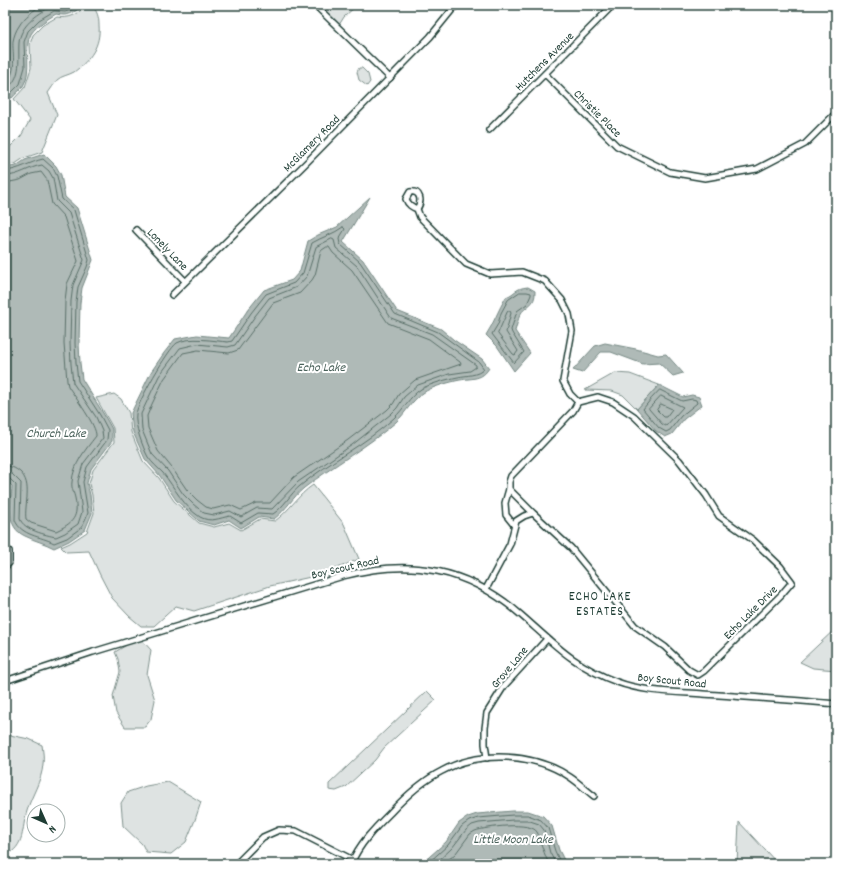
<svg xmlns="http://www.w3.org/2000/svg" width="841" height="869" viewBox="0 0 841 869" font-family="Dekko,sans-serif">
<rect width="100%" height="100%" fill="#fff"/>
<filter id="ink" filterUnits="userSpaceOnUse"><feTurbulence type="fractalNoise" baseFrequency=".025" numOctaves="2"/><feDisplacementMap in="SourceGraphic" scale="8" xChannelSelector="R" yChannelSelector="G"/><feConvolveMatrix kernelMatrix="1 2 1 2 8 2 1 2 1" color-interpolation-filters="sRGB"/></filter>
<g filter="url(#ink)">
<g fill="#dee3e2" stroke="#7e908b">
<path d="M 86,5 L 92,5 C 97,11 99,17 99,25 C 101,46 90,60 74,72 C 69,75 61,76 57,80 C 54,84 51,89 48,93 L 57,115 L 42,152 L 24,158 L 15,164 L 5,165 L 5,152 L 21,136 L 30,120 L 14,99 L 25,87 L 31,68 L 30,44 L 33,35 L 43,25 L 57,17 C 68,19 79,15 86,5 Z"/>
<polygon points="319,5 357,5 344,17 339,25"/>
<polygon points="359,68 362,68 368,74 370,82 367,86 359,80 357,72"/>
<polygon points="615,373 630,374 659,385 637,409 623,395 612,391 585,390"/>
<path d="M 114,394 L 121,399 L 129,413 L 131,432 L 143,461 L 159,478 L 174,501 L 199,523 L 214,527 L 229,523 L 241,530 L 260,519 L 275,521 C 289,511 298,495 313,485 L 344,524 L 359,559 L 324,574 L 270,586 L 194,611 L 176,606 L 154,626 L 141,626 L 129,616 L 112,598 L 100,575 L 89,551 L 66,552 L 61,547 L 70,543 L 87,532 L 94,513 L 92,495 L 89,484 L 93,470 L 114,442 L 113,428 L 96,398 Z"/>
<polygon points="836,628 836,670 813,668 800,662"/>
<polygon points="142,640 151,650 147,675 155,700 151,719 145,727 125,727 116,713 113,696 120,672 118,659 115,652 130,643"/>
<polygon points="427,691 436,700 384,748 375,760 346,787 336,791 329,790 329,784"/>
<path d="M 5,734 L 29,739 L 42,745 C 43,752 44,758 43,764 C 42,781 31,796 27,811 C 21,829 26,846 5,856 Z"/>
<polygon points="168,782 201,802 195,820 186,842 171,854 146,852 142,844 123,826 121,803 128,792 146,786"/>
<polygon points="739,822 778,864 737,864"/>
</g>
<g fill="#afbab7" stroke="#758883">
<path d="M 5,5 L 83,5 C 74,13 68,17 56,14 C 48,19 37,25 31,34 C 23,47 33,70 23,86 C 21,90 15,94 12,98 L 5,96 Z"/>
<path d="M 44,154 L 56,166 L 61,175 L 65,197 L 77,208 L 93,260 L 82,288 L 80,303 L 79,343 L 80,363 L 82,379 L 103,413 L 112,429 L 112,441 L 91,469 L 87,483 L 90,495 L 92,513 L 85,530 L 69,541 L 54,548 C 45,543 35,541 25,536 C 5,527 11,504 12,486 L 5,480 L 5,424 L 7,409 L 5,407 L 5,168 L 16,166 L 25,160 Z"/>
<path d="M 370,197 L 343,242 L 363,260 L 397,311 L 441,329 L 454,340 L 482,359 L 489,368 C 482,380 473,378 460,380 C 450,382 431,387 423,393 C 411,401 406,413 396,422 C 367,447 334,465 304,488 C 293,497 286,510 274,519 L 259,517 L 241,528 L 229,520 L 214,525 L 199,521 L 176,500 L 160,476 L 145,459 L 133,432 L 131,413 L 151,372 L 164,353 L 175,339 L 197,335 L 229,338 L 247,311 L 264,290 L 292,280 L 300,271 L 308,241 L 318,235 L 337,227 Z"/>
<path d="M 528,287 L 535,291 C 536,306 525,305 520,315 C 518,319 517,325 515,331 L 530,353 L 514,371 L 497,346 L 486,335 C 494,323 498,310 506,297 C 516,293 515,288 528,287 Z"/>
<polygon points="605,343 636,349 658,355 666,354 683,373 673,376 659,363 643,364 611,352 601,352 582,373 573,370 595,346"/>
<polygon points="659,385 683,397 692,395 699,397 702,405 684,419 672,434 665,437 656,431 637,409"/>
<polygon points="513,811 528,811 543,816 552,826 559,850 566,864 421,864 446,842 459,823 468,817 477,814"/>
</g>
<g fill="none" stroke-linecap="round" stroke-linejoin="round">
<g stroke="#596f68" stroke-width="1">
<path d="M 5,82 C 18,76 12,52 13,41 C 14,36 16,30 19,26 C 24,17 34,10 42,5"/>
<path d="M 5,88 L 9,87 C 22,75 18,59 19,43 C 20,26 37,14 51,7 C 57,4 63,7 69,5"/>
<polyline points="5,93 11,93 20,84 25,67 24,42 28,31 39,20 54,11 65,12 71,10 77,5"/>
<path d="M 5,171 C 19,170 30,162 43,159 L 53,168 L 57,176 L 62,199 L 74,210 L 89,260 L 87,267 L 78,287 L 76,302 L 75,343 L 76,363 L 78,381 L 100,415 L 108,430 L 107,440 L 87,467 L 83,482 L 88,513 L 82,527 L 67,538 L 54,543 C 41,536 21,536 15,520 L 16,485 L 9,478 L 5,477"/>
<path d="M 5,176 C 19,176 29,167 42,165 L 49,171 L 53,178 L 57,201 L 69,213 L 84,260 L 73,285 L 71,301 L 70,343 L 71,364 L 73,383 L 96,417 L 102,431 L 103,438 L 83,464 L 78,481 L 82,512 L 78,524 L 65,533 L 56,537 C 46,535 24,530 20,519 L 21,483 L 12,474 L 5,472"/>
<path d="M 5,183 L 20,180 L 31,174 L 41,172 L 47,180 L 52,204 L 64,217 L 78,261 L 67,284 L 65,301 L 64,343 L 67,381 L 68,386 C 75,397 97,426 96,436 C 85,450 73,465 72,482 C 71,488 74,493 75,498 C 79,517 73,523 56,531 L 31,523 L 26,519 C 24,504 33,484 20,472 C 15,468 11,466 5,466"/>
<path d="M 343,227 L 345,229 L 339,239 L 340,244 L 360,262 L 395,314 L 438,332 L 479,362 L 484,369 C 477,376 467,375 458,377 C 448,379 430,384 421,389 C 409,397 404,409 394,418 C 366,444 330,461 300,486 C 290,494 284,507 273,514 L 258,513 L 241,523 L 230,516 C 219,518 211,523 200,517 C 183,506 175,488 163,473 C 158,468 152,463 148,457 C 143,448 134,424 136,414 C 137,403 168,349 177,343 C 189,336 215,341 228,342 L 232,341 L 251,313 L 266,294 L 294,283 L 303,273 L 312,243 C 322,237 334,234 343,227 Z"/>
<polygon points="332,239 334,240 336,248 357,266 391,318 432,334 476,365 476,367 470,371 449,374 418,385 404,397 397,408 391,414 352,445 298,482 272,509 257,508 241,517 230,511 214,515 204,513 193,504 183,494 168,471 152,454 142,430 141,414 159,376 180,348 197,344 228,347 235,345 255,316 269,298 297,287 307,276 316,247"/>
<polygon points="327,247 329,247 333,253 352,270 388,323 429,339 460,362 461,364 415,380 399,394 393,404 387,410 348,440 294,477 270,503 256,503 241,510 230,505 213,509 206,507 197,500 187,490 172,468 158,451 148,428 147,416 152,404 164,379 183,353 198,350 229,353 238,350 273,303 300,293 312,280 315,275 321,251"/>
<polygon points="520,292 527,292 531,293 531,295 527,304 517,311 511,330 512,333 524,352 514,363 492,334 498,324 501,313 508,300"/>
<polygon points="508,311 510,311 511,313 506,332 518,351 515,355 513,354 498,334"/>
<polygon points="660,390 682,401 692,399 696,400 697,403 681,416 670,430 666,432 659,428 643,409 651,399"/>
<polygon points="661,396 683,407 666,426 662,424 649,409"/>
<polygon points="661,404 672,409 666,417 664,417 657,410"/>
<polyline points="427,864 448,845 462,826 469,821 478,818 513,815 528,815 541,820 548,828 555,851 561,864"/>
<polyline points="435,864 452,848 466,830 472,825 479,823 513,820 527,820 539,824 544,830 550,853 556,864"/>
<path d="M 444,864 L 456,853 L 470,834 L 475,831 C 486,827 531,821 537,832 C 539,835 539,838 540,841 C 543,849 545,856 549,864"/>
</g>
<g stroke="#1f3d34" stroke-width="8">
<g id="minor">
<polyline points="315,5 390,78"/>
<polyline points="545,74 617,146 670,172 705,178 757,169 805,144 836,113"/>
<polyline points="489,130 613,5"/>
<path d="M 417,209 C 412,207 408,205 406,199 L 410,192 C 421,190 422,202 417,209 L 420,217 L 466,264 L 490,274 L 522,272 L 545,281 L 562,300 L 569,314 L 572,331 L 563,381 L 570,394 L 578,402"/>
<polyline points="136,230 185,281"/>
<polyline points="172,295 307,162 430,37 456,5"/>
<polyline points="509,489 505,503 506,515 514,525"/>
<polyline points="5,547 9,551 9,563 5,567"/>
<polyline points="486,589 510,544 516,521 524,516 533,513 509,489 509,482 511,476 573,411 578,402 598,397 613,402 634,416 679,460 706,495 719,516 753,540 780,566 792,582 781,595 704,671 698,675 689,670 665,647 635,626 571,548 533,513"/>
<path d="M 5,681 L 93,652 L 343,576 C 410,558 468,568 521,615 C 553,643 575,667 617,682 C 644,692 674,692 703,694 C 747,697 792,700 836,704"/>
<polyline points="487,758 485,744 485,728 487,713 504,686 547,639"/>
<polyline points="236,864 263,837 279,830 296,831 353,860"/>
<path d="M 351,864 C 359,844 375,828 390,813 C 405,797 422,781 442,771 C 480,750 534,753 570,777 C 579,783 586,790 594,796"/>
</g>
</g>
<use href="#minor" stroke="#fff" stroke-width="5"/>
</g>
</g>
<g text-anchor="middle" stroke-width="4" stroke-linejoin="round" paint-order="stroke">
<g font-size="12" fill="#1f3d34" stroke="#fff">
<text transform="translate(544 61) rotate(-45)" y="4">Hutchens Avenue</text>
<text transform="translate(598 113) rotate(45)" y="4">Christie Place</text>
<text transform="translate(311 143) rotate(-45)" y="4">McGlamery Road</text>
<text transform="translate(168 249) rotate(46)" y="4">Lonely Lane</text>
<text transform="translate(345 567) rotate(-13)" y="4">Boy Scout Road</text>
<text transform="translate(750 612) rotate(-45)" y="4">Echo Lake Drive</text>
<text transform="translate(509 667) rotate(-50)" y="4">Grove Lane</text>
<text transform="translate(672 680) rotate(6)" y="4">Boy Scout Road</text>
</g>
<g font-size="13" font-style="italic" fill="#4a625b" stroke="#fff">
<text x="321" y="371">Echo Lake</text>
<text x="56" y="437">Church Lake</text>
<text x="513" y="843">Little Moon Lake</text>
</g>
<g font-size="13" letter-spacing="1" fill="#1f3d34" stroke="#fff">
<text x="600" y="600">ECHO LAKE<tspan x="600" dy="15">ESTATES</tspan></text>
</g>
</g>
<rect width="841" height="869" fill="none" stroke="#fff" stroke-width="20"/>
<rect x="10" y="10" width="821" height="849" fill="none" stroke="#1f3d34" stroke-width="1.5" filter="url(#ink)"/>
<g transform="translate(46 823) rotate(135)"><circle r="19" fill="#ffffff" stroke="#a5b1ae"/>
<path d="M0-3L7 15L0 10L-7 15Z" fill="#1f3d34"/>
<text y="-6" font-size="11" font-weight="bold" text-anchor="middle" fill="#1f3d34">N</text>
</g>
</svg>
